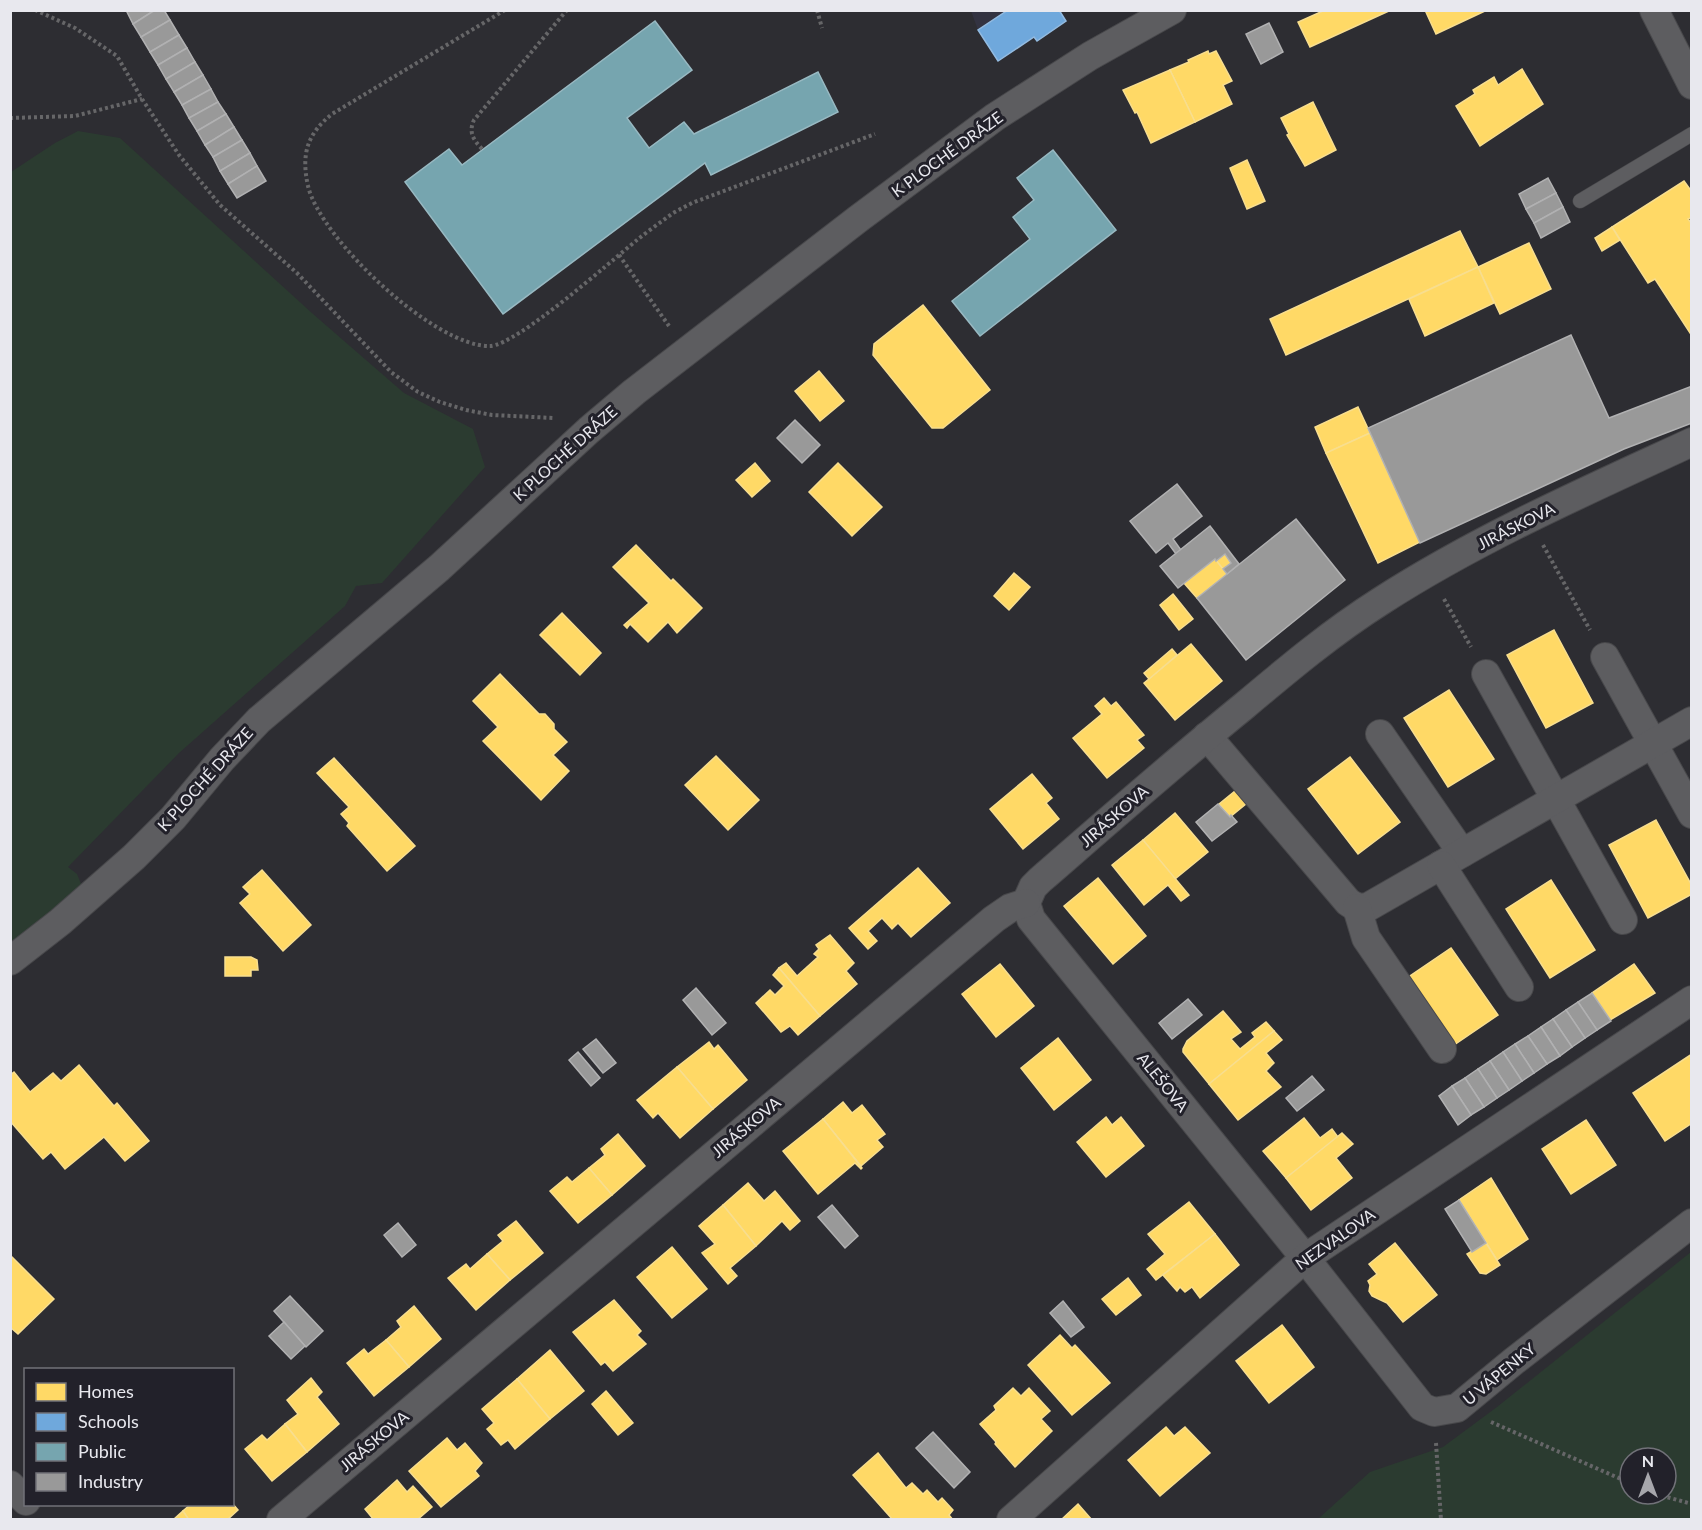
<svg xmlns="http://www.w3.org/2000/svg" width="1702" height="1530" viewBox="0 0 1702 1530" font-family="Lato,sans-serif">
<rect width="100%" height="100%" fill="#2d2d32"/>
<polygon fill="#333341" points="1008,10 978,30 971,11"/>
<g fill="#2b3b30" fill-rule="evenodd">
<polygon points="78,131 120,138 313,314 404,393 473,429 485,467 382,583 356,586 345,606 179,753 68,867 77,874 81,884 74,893 11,947 11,172 55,143"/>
<path d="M 1691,1252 L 1691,1519 L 1318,1519 L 1370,1472 L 1443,1447 L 1497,1407 ZM 1630,1458 L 1666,1458 L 1666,1494 L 1630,1494 Z"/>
</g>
<g fill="#ffd966" stroke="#f8de8f" stroke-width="1.5">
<polygon points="1325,10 1391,10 1310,47 1298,22"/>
<polygon points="1425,10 1485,10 1485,11 1436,34"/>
<polygon points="1208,51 1209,54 1216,51 1232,81 1223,85 1232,104 1195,122 1170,70 1189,62 1188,60"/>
<polygon points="1522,69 1543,104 1480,146 1456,106 1475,94 1473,90 1494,77 1498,85"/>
<polygon points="1170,70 1195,122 1151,143 1137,112 1135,113 1123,90"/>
<polygon points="1313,102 1336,150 1305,166 1287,135 1289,134 1281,118"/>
<polygon points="1247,160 1265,201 1247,209 1230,168"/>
<polygon points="1684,181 1692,192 1692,217 1688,219 1692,224 1692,336 1655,279 1648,283 1612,227"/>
<polygon points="1612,227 1620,240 1602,251 1595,238"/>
<polygon points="1460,231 1478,267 1286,355 1270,319"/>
<polygon points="1529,243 1551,289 1500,314 1478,267"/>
<polygon points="1478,267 1494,303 1425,336 1409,299"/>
<polygon points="923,305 990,390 943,428 932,428 873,355 874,344"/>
<polygon points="819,371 844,401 820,421 795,391"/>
<polygon points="1358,407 1370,433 1326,453 1315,427"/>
<polygon points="1370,433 1420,542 1378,563 1326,453"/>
<polygon points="755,463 770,481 752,497 736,480"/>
<polygon points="838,463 882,507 852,536 809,492"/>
<polygon points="636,545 671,581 673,579 702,608 677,633 668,622 648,642 630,624 627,628 624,625 649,603 613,567"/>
<polygon points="1225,554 1231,563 1223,569 1216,561"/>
<polygon points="1215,559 1227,574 1197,598 1184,583"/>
<polygon points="1014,573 1030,587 1009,610 994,596"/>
<polygon points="1173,594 1193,619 1179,630 1160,605"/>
<polygon points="562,613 601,653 580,675 540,635"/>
<polygon points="1554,630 1593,703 1546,728 1507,655"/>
<polygon points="1191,644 1222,681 1175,720 1144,683"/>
<polygon points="1172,649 1177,655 1149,679 1144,673"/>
<polygon points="500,674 539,714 545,714 554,724 554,729 567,742 553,755 569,771 541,800 483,741 498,727 473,701"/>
<polygon points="1449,690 1494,759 1448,787 1404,718"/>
<polygon points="1104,698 1111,706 1116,702 1144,735 1137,740 1144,748 1107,778 1073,738 1102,714 1095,706"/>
<polygon points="716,756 759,800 728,830 685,785"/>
<polygon points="1350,757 1400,822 1358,854 1308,789"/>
<polygon points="334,758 415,846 387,871 347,826 349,823 341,814 349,807 317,773"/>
<polygon points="1032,774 1052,798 1046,803 1059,819 1023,849 990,809"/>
<polygon points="1235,791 1246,804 1230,817 1219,804"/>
<polygon points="1175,813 1208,852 1175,879 1143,840"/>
<polygon points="1656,820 1692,886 1692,894 1648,918 1609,845"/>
<polygon points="1143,840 1189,895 1181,901 1168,885 1144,905 1112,865"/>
<polygon points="918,868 950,903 911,937 898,923 892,929 882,918 868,931 877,941 868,949 849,928"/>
<polygon points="262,870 311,925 283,951 240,903 250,894 243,887"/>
<polygon points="1098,878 1146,936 1113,964 1064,906"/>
<polygon points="1551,880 1595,950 1550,978 1506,909"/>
<polygon points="830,935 854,963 846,971 857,984 820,1016 779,968 786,963 797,976 818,957 814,954 819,949 816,945"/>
<polygon points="1451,948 1498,1015 1454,1045 1407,978"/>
<polygon points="225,957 251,957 257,960 258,970 251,970 251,976 225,976"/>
<polygon points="1000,964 1034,1006 996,1037 962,994"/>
<polygon points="1634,964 1655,993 1610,1020 1592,993"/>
<polygon points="779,968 820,1016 798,1035 790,1026 781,1032 756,1003 770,990 775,995 784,986 773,975"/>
<polygon points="1223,1011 1241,1032 1231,1039 1240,1049 1255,1037 1252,1033 1266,1022 1274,1031 1209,1084 1183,1052 1183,1049 1187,1041"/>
<polygon points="1274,1031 1282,1040 1266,1053 1274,1063 1266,1071 1281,1087 1238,1120 1209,1084"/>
<polygon points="1058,1038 1091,1080 1054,1110 1021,1068"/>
<polygon points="709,1042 714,1049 718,1045 747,1080 713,1109 677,1067"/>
<polygon points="1692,1054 1692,1123 1665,1141 1633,1093"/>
<polygon points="79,1065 114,1106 117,1103 149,1141 125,1161 104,1137 65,1169 51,1152 43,1159 10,1121 10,1075 14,1072 30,1092 53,1073 61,1081"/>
<polygon points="677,1067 713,1109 680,1138 658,1113 653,1118 637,1100"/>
<polygon points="843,1102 852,1113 862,1105 885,1134 877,1140 883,1147 861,1166 823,1119"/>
<polygon points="1106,1117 1112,1125 1121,1117 1144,1146 1106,1177 1077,1142"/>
<polygon points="1304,1118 1320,1138 1332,1129 1338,1137 1286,1178 1263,1151"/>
<polygon points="823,1119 862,1168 861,1169 855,1163 818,1194 783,1151"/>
<polygon points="1586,1120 1616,1165 1571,1194 1542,1149"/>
<polygon points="1342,1133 1353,1144 1336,1158 1352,1178 1311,1210 1286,1178"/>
<polygon points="618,1134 645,1166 612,1195 589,1168 605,1155 601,1149"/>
<polygon points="589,1168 612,1195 578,1223 550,1191 567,1177 572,1182"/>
<polygon points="1491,1178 1528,1239 1497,1260 1459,1200"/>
<polygon points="748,1183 764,1201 775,1191 800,1221 790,1230 782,1221 756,1246 723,1205"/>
<polygon points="1189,1202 1215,1234 1156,1280 1147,1269 1165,1254 1148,1234"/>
<polygon points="723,1205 756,1246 730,1268 737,1276 728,1284 702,1253 715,1244 699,1226"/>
<polygon points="516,1221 543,1253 510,1280 487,1254 503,1241 498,1235"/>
<polygon points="1215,1234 1239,1265 1200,1298 1192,1287 1185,1292 1180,1287 1177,1291 1163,1275"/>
<polygon points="1395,1243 1437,1295 1403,1322 1387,1303 1372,1296 1369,1291 1370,1285 1368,1281 1377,1274 1369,1264"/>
<polygon points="1486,1243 1500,1265 1486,1274 1480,1273 1467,1254"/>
<polygon points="672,1247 707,1289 672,1318 637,1277"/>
<polygon points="487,1254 510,1280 476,1310 448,1278 466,1264 470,1269"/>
<polygon points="10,1255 54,1299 18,1334 10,1327"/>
<polygon points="1128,1278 1141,1295 1116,1315 1102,1299"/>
<polygon points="614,1300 641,1331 637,1335 646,1344 613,1371 605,1362 601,1365 573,1332"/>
<polygon points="414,1306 441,1339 409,1367 386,1340 401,1327 397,1321"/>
<polygon points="1282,1325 1314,1367 1269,1403 1236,1361"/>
<polygon points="1060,1335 1072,1348 1075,1345 1110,1383 1072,1415 1028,1365"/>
<polygon points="386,1340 409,1367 374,1396 347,1363 364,1349 368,1354"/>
<polygon points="550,1350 584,1391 550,1419 517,1379"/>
<polygon points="311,1378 322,1392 317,1397 339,1424 307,1452 285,1424 298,1414 287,1400"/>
<polygon points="517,1379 550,1419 515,1449 508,1440 501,1445 487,1429 494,1423 482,1409"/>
<polygon points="1013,1388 1021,1396 1029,1388 1050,1411 1041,1419 1052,1431 1015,1467 995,1444 996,1442 980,1424 996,1410 994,1406"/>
<polygon points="606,1391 633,1423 618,1435 592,1404"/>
<polygon points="285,1424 307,1452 272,1481 245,1449 262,1435 267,1440"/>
<polygon points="1166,1427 1174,1436 1185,1427 1210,1453 1160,1496 1128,1460"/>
<polygon points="447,1438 457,1450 465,1443 482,1463 475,1471 479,1476 441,1507 409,1471"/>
<polygon points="878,1453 906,1488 912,1483 923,1494 927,1490 938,1502 942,1498 953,1510 949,1515 953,1520 893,1520 853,1475"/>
<polygon points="397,1480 407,1492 413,1486 432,1507 417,1520 374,1520 365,1509"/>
<polygon points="232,1503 238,1510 227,1520 189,1520 183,1511 191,1504"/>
<polygon points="1078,1504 1092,1520 1061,1520"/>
<polygon points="183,1511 189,1520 173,1520"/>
</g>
<polygon fill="#6fa8dc" stroke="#93bbe1" stroke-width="1.5" points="1059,10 1066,21 1037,41 1034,37 998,61 978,30 1008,10"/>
<g fill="#76a5af" stroke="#98b9c2" stroke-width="1.5">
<polygon points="655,21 692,70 627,118 649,148 684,122 694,134 818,72 838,112 711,175 705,163 503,314 405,182 449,149 462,165"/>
<polygon points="1053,150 1116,230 980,336 952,301 1030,239 1013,217 1034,200 1017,178"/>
</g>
<g fill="#999" stroke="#b1b1b2" stroke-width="1.5">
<polygon points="126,10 155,10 133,24"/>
<polygon points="155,10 164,10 170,20 141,37 133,24"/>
<polygon points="170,20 179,35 150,52 141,37"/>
<polygon points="1269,23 1283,52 1261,64 1246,34"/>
<polygon points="179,35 187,48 158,65 150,52"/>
<polygon points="187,48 195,62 166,79 158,65"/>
<polygon points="195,62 203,75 174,92 166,79"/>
<polygon points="203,75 211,89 182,105 174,92"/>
<polygon points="211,89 218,102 189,118 182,105"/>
<polygon points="218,102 226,114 197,131 189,118"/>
<polygon points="226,114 234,127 205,145 197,131"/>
<polygon points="234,127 242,140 213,157 205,145"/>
<polygon points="242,140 250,153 220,171 213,157"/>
<polygon points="250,153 257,166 228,184 220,171"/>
<polygon points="257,166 266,181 237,198 228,184"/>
<polygon points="1548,178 1556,193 1526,209 1519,194"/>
<polygon points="1556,193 1563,207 1534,223 1526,209"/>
<polygon points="1563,207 1570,222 1541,238 1534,223"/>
<polygon points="1571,335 1609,418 1692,386 1692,423 1624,449 1420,543 1368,428"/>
<polygon points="795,420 820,445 802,463 777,438"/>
<polygon points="1177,484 1202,516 1173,539 1181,550 1176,554 1168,543 1156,553 1130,521"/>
<polygon points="1296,519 1345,580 1246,660 1197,598"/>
<polygon points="1210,526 1239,564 1227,574 1223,569 1231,563 1225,554 1216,561 1215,559 1178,588 1160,566"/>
<polygon points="1218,804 1230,817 1231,815 1237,822 1212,841 1196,822"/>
<polygon points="696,988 726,1023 712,1035 683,1000"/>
<polygon points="1592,993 1611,1021 1597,1030 1578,1002"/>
<polygon points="1188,999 1202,1015 1172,1039 1159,1023"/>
<polygon points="1578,1002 1597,1030 1585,1038 1566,1010"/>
<polygon points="1566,1010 1585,1038 1572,1047 1553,1019"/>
<polygon points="1553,1019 1572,1047 1560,1056 1541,1027"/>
<polygon points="1541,1027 1560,1056 1547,1064 1528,1036"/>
<polygon points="1528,1036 1547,1064 1534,1073 1515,1044"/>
<polygon points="596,1039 616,1063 603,1073 583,1049"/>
<polygon points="1515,1044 1534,1073 1522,1081 1503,1052"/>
<polygon points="578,1052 600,1078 591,1086 569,1060"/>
<polygon points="1503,1052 1522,1081 1509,1090 1490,1061"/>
<polygon points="1490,1061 1509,1090 1497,1098 1478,1069"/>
<polygon points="1478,1069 1497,1098 1484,1107 1465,1078"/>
<polygon points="1312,1076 1324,1090 1297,1111 1286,1098"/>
<polygon points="1465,1078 1484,1107 1471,1115 1452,1086"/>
<polygon points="1452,1086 1471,1115 1458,1125 1439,1096"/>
<polygon points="1459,1200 1486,1243 1472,1252 1445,1209"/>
<polygon points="832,1205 858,1236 845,1248 818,1217"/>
<polygon points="398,1223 416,1245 402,1257 384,1235"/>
<polygon points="290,1296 323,1331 306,1347 274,1311"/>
<polygon points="1063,1301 1084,1327 1071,1337 1050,1313"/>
<polygon points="284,1322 305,1346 291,1359 269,1336"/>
<polygon points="933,1432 970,1472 954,1488 916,1448"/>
</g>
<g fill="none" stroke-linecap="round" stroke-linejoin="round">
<g stroke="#48484b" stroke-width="15">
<polyline id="lane" points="1580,201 1692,134"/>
</g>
<g stroke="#48484b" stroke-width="30">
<g id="street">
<polyline points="1654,10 1692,85"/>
<polyline points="1605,657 1692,814"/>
<polyline points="1486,674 1623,920"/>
<polyline points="1380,734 1462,853"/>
<polyline points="1207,736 1348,902 1357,908 1368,907 1692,721"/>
<polyline points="1441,865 1519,987"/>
<polyline points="1026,903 1031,919 1305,1258 1422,1407 1434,1412 1457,1408 1514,1361 1692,1223"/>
<path d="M 1026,903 L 1033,887 L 1040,880 C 1108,821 1175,762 1244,706 C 1288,669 1332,632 1381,601 C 1479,538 1586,491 1692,442"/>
<polyline points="1357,908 1366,938 1442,1049"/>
<polyline points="10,961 60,922 134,857 173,818 222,759 259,720 439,568 589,430 634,392 858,219 995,117 1090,56 1172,10"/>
<polyline points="10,1485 26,1501"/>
<polyline points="281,1520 994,919 1010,908 1026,903"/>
<polyline points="1011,1520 1305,1258 1692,1000"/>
</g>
</g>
<g stroke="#666668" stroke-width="4" stroke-dasharray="3 3" stroke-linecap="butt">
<polyline points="35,10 75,28 117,56 142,99 179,155 220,205 297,273 391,372 418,392 440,402 466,410 492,415 554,418"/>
<path d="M 505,10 L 332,114 C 307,134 301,154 308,186 C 320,238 434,347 490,346 C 517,345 611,261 637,240 C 648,231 661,222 673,213 L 692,203 L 875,134"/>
<polyline points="817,10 822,28"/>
<polyline points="10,118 75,116 142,99"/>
<path d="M 482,149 C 474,140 468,133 474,120 L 567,10"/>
<polyline points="619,255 669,326"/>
<polyline points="1543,545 1590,630"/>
<polyline points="1444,599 1471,647"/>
<polyline points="1491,1422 1630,1483"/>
<polyline points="1436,1443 1441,1520"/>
<polyline points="1656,1494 1692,1504"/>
</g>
<use href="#lane" stroke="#5d5d60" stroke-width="14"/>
<use href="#street" stroke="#5d5d60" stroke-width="28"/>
</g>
<g text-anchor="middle" stroke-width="6" stroke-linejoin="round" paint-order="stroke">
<g font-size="16" fill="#e8e8ee" stroke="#22212a">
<text transform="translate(947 154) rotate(-36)" y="6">K PLOCHÉ DRÁZE</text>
<text transform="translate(565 453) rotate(-42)" y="6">K PLOCHÉ DRÁZE</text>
<text transform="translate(1516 526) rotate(-27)" y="6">JIRÁSKOVA</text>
<text transform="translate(205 779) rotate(-48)" y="6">K PLOCHÉ DRÁZE</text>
<text transform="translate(1114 816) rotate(-41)" y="6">JIRÁSKOVA</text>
<text transform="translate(1163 1082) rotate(51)" y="6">ALEŠOVA</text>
<text transform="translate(746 1127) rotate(-40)" y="6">JIRÁSKOVA</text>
<text transform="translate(1335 1239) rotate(-35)" y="6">NEZVALOVA</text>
<text transform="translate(1499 1374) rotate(-39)" y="6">U VÁPENKY</text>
<text transform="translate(374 1441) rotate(-40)" y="6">JIRÁSKOVA</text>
</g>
</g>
<rect width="1702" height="1530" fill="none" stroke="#e8e8ee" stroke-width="24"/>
<rect x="24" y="1368" width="210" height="138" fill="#22212a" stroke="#717178" stroke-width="1.5"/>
<rect x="36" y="1383" width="30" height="18" fill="#ffd966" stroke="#717178" stroke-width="1.5"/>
<text x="78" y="1398" font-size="18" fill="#e8e8ee">Homes</text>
<rect x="36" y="1413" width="30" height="18" fill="#6fa8dc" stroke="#717178" stroke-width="1.5"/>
<text x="78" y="1428" font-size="18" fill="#e8e8ee">Schools</text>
<rect x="36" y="1443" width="30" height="18" fill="#76a5af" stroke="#717178" stroke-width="1.5"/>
<text x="78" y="1458" font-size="18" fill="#e8e8ee">Public</text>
<rect x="36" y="1473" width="30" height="18" fill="#999999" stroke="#717178" stroke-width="1.5"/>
<text x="78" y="1488" font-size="18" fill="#e8e8ee">Industry</text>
<g transform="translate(1648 1476)"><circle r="28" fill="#22212a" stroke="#717178" stroke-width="1.5"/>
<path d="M0-4.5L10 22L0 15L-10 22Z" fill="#a7a7ac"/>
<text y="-9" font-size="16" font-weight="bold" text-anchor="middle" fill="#e8e8ee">N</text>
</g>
</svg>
